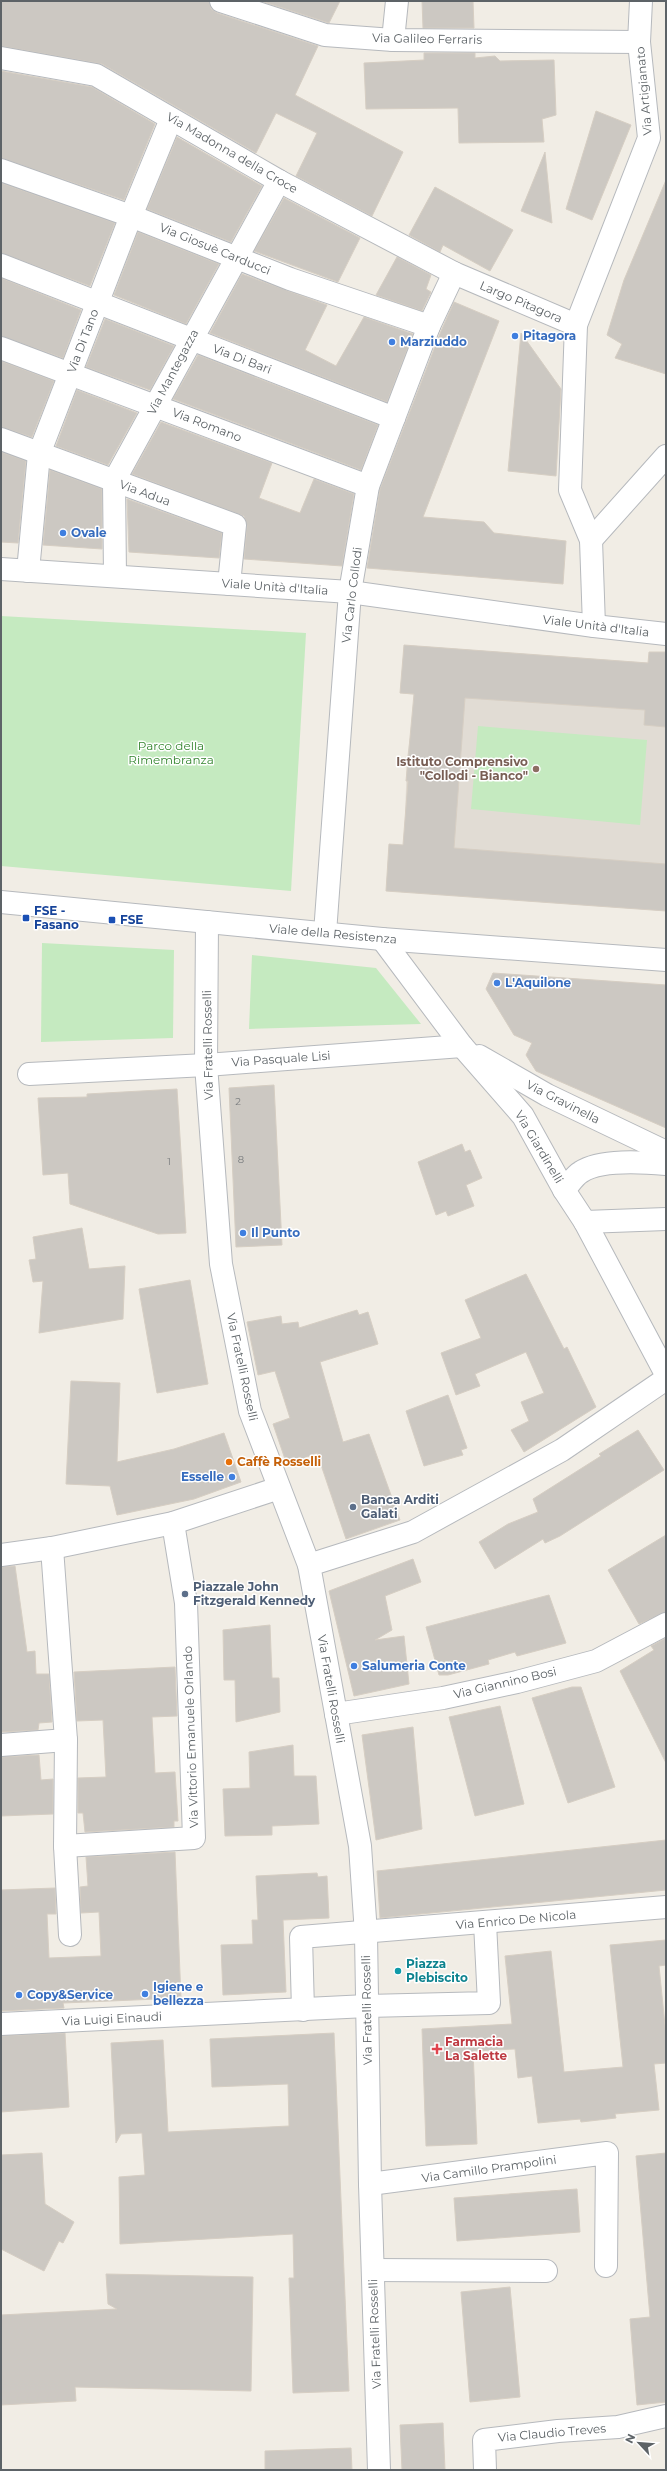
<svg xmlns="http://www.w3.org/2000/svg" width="667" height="2471" viewBox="0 0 667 2471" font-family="Montserrat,sans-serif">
<rect width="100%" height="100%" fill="#f1ede5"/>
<polygon fill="#e1dcd4" points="404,645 666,664 666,911 386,891 389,844 404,845 407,758 416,695 400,693"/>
<g fill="#c5eac0">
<polygon points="1,616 306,633 291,891 1,866"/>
<polygon points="478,726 647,740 640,825 471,809"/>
<polygon points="42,943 174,950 173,1038 41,1042"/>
<polygon points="252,955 376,968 421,1024 249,1029"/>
</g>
<g fill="#ccc8c2" stroke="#d6cec3">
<polygon points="1,1 209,1 211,9 217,13 318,46 295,95 403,152 372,216 296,176 317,133 276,113 256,153 102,64 1,46"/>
<polygon points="261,1 340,1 329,23"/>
<polygon points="422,1 473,1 474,28 423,28"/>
<polygon points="424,53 475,53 475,58 495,56 500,61 554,60 556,115 542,119 544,142 459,143 458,108 366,109 364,63 424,60"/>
<polygon points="1,71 92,87 155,124 124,200 1,158"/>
<polygon points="596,111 631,125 592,220 566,209"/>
<polygon points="177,137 262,186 231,242 147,209"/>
<polygon points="545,152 552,223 521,211"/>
<polygon points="666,180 666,374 615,358 622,344 607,335 624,280"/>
<polygon points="1,183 115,223 90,286 1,253"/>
<polygon points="435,187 513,230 490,271 443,245 440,252 409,235"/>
<polygon points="284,198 360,238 338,282 254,251"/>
<polygon points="138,232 219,264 186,324 114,295"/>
<polygon points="397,257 431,275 426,289 431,292 422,311 376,295"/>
<polygon points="242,274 327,305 305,350 336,366 364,317 413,334 387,402 210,333"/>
<polygon points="1,278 81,310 63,358 1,336"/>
<polygon points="454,302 499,321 423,517 484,522 494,533 566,541 563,584 367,568 380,489 441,331"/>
<polygon points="105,319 174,346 150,390 86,367"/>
<polygon points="521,333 561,389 556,476 508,471"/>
<polygon points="198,355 378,425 361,470 173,399"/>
<polygon points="1,361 54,381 32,437 1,427"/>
<polygon points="77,390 137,413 108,465 56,446"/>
<polygon points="161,422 272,463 259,498 300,513 314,479 354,494 342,566 244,559 247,526 244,516 132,474"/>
<polygon points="1,452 26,461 18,543 1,542"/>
<polygon points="50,470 102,489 102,549 43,545"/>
<polygon points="127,499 222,533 219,558 129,552"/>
<polygon points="404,645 648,663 649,652 666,652 666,727 644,725 645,710 465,698 454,848 666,864 666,911 386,891 389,844 403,845 408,781 406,781 414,694 400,693"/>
<polygon points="493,973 666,985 666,1128 536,1071 526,1055 532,1043 514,1035 486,989"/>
<polygon points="274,1085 282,1245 236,1247 229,1088"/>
<polygon points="177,1089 186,1233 158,1234 70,1204 68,1173 43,1175 38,1098 87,1097 87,1094"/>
<polygon points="462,1144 465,1152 470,1150 482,1178 466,1185 474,1206 448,1216 446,1211 436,1215 418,1162"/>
<polygon points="82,1228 89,1269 125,1266 123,1319 39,1333 43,1281 33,1282 29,1260 36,1259 33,1237"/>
<polygon points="526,1274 564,1349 567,1347 596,1407 524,1452 511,1430 529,1421 521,1402 544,1393 526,1352 475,1374 480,1386 456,1395 441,1353 481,1338 465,1300"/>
<polygon points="190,1280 208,1384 157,1393 139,1289"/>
<polygon points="357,1310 359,1315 368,1312 378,1344 320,1362 343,1442 369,1434 400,1520 346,1539 317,1453 287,1465 273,1424 290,1418 275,1371 258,1375 247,1322 281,1316 282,1324 298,1322 299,1328"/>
<polygon points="71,1381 120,1383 117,1462 174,1449 224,1433 241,1482 194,1499 117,1515 110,1486 66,1484"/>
<polygon points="448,1395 467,1448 461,1450 463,1455 424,1466 406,1411"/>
<polygon points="638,1430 664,1470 560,1536 545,1543 543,1539 495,1569 479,1542 508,1524 538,1512 533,1499 601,1456 599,1454"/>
<polygon points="666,1535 666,1612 639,1624 608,1570"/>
<polygon points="413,1559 421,1582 385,1596 392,1630 375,1640 404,1636 409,1684 354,1696 329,1591"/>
<polygon points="15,1566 27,1652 35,1651 36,1674 49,1674 52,1722 39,1723 38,1730 1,1732 1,1567"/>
<polygon points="549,1595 566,1643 517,1656 515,1652 488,1660 489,1664 448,1675 439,1675 426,1627"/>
<polygon points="270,1625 272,1678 279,1678 280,1712 236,1722 235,1680 224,1680 223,1630"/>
<polygon points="666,1638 666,1763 620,1671 654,1650 651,1646"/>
<polygon points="175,1667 177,1716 152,1717 155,1773 175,1772 178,1821 174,1821 174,1827 85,1832 83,1813 78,1813 78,1778 106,1777 103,1720 77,1721 74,1672"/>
<polygon points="572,1687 581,1687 615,1787 568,1803 532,1698"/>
<polygon points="500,1706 524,1804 475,1816 449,1717"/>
<polygon points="413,1727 422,1829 376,1840 362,1735"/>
<polygon points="293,1745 294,1776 316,1776 319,1824 272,1826 272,1835 225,1836 223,1789 250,1788 249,1752"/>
<polygon points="39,1755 41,1780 53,1779 53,1814 1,1816 1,1757"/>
<polygon points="666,1840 666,1890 380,1918 377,1871"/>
<polygon points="175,1852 181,1998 63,2003 64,2008 1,2011 1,1890 55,1888 56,1914 47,1914 49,1958 101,1956 99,1912 81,1913 80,1887 88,1886 86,1857"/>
<polygon points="317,1873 318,1877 327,1876 329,1918 283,1920 286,1992 223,1995 221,1945 253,1944 252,1920 258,1920 256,1876"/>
<polygon points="666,1940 666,1965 659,1966 666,2035 666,2063 654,2064 659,2110 615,2114 616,2118 581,2122 580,2119 538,2123 532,2076 518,2078 515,2049 473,2051 477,2144 426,2146 422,2029 512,2024 505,1956 551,1951 564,2072 623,2067 610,1945"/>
<polygon points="65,2033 69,2107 1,2112 1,2036"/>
<polygon points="334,2033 349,2391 293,2393 289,2278 294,2278 293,2234 120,2244 119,2177 145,2175 142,2133 121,2134 116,2143 111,2043 163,2040 168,2132 289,2126 288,2084 212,2087 210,2039"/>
<polygon points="42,2153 45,2204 74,2222 63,2243 59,2241 44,2271 1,2249 1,2155"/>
<polygon points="666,2153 666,2402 637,2405 630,2319 650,2317 636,2156"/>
<polygon points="577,2189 580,2232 457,2241 454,2198"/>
<polygon points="106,2274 253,2277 251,2391 75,2387 76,2401 1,2405 1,2315 117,2309 108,2304"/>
<polygon points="510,2287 520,2397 470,2402 461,2292"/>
<polygon points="443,2423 445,2470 402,2470 400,2425"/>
<polygon points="351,2448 352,2470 265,2470 265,2451"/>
</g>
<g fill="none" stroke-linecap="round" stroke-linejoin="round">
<g stroke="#b6b9bd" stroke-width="24">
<g id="street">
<polyline points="221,1 325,35 393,40 639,42"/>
<polyline points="393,40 397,1"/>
<polyline points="1,58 96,75 279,181 454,273 576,325"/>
<polyline points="1,170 131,216 290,279 429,326"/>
<polyline points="1,265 394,418"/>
<polyline points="1,348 368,486"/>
<polyline points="1,439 235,525 229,584"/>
<polyline points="591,540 666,456"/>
<polyline points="1,569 350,592 594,626 666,634"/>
<polyline points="28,571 39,454 131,216 171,119"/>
<polyline points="115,576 114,481 279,181"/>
<polyline points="594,626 591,540 570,490 576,325 649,138 639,42 641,1"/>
<polyline points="1,902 382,939 666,960"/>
<polyline points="207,922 206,1065 221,1264 250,1411 309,1565 360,1846 366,1934 370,2184 379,2470"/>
<polyline points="325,933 350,592 368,486 429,326 454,273"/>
<polyline points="382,939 462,1046 523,1116 564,1190 585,1222 666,1374"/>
<polyline points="479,1056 547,1095 666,1152"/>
<polyline points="29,1074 206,1065 462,1046"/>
<path d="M 564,1190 C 569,1185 574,1176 581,1172 C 600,1159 643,1162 666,1164"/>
<polyline points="585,1222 666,1219"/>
<polyline points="52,1548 66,1740 65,1846 70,1935"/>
<polyline points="1,1555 52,1548 173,1523 279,1488"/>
<polyline points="309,1565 413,1532 562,1450 666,1379"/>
<polyline points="336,1714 443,1698 517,1682 596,1661 666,1624"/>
<polyline points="1,1745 66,1740"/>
<polyline points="65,1846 194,1838 186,1603 173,1523"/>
<polyline points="303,2010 301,1937 666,1907"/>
<polyline points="1,2024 367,2006 489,2003 485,1923"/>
<polyline points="370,2184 607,2153 606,2266"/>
<polyline points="373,2270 546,2271"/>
<polyline points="485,2470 484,2440 558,2431 618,2427 666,2416"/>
</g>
</g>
<use href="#street" stroke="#fff" stroke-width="22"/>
</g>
<g fill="#3f7fe0" stroke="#fff" stroke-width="1.5">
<circle cx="515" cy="336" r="4"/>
<circle cx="392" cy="342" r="4"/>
<circle cx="63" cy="533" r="4"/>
<circle cx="497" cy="983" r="4"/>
<circle cx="243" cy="1233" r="4"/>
<circle cx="232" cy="1477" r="4"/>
<circle cx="354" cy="1666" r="4"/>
<circle cx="145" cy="1994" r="4"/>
<circle cx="19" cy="1995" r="4"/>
</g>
<circle fill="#8d6e63" stroke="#fff" stroke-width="1.5" cx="536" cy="769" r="4"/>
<g fill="#1a4fb4" stroke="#fff" stroke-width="1.5">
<rect x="22" y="914" width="8" height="8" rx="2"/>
<rect x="108" y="916" width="8" height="8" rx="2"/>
</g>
<circle fill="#e8710a" stroke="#fff" stroke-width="1.5" cx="229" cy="1462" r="4"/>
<g fill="#5c6f8a" stroke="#fff" stroke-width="1.5">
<circle cx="353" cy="1507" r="4"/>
<circle cx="185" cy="1594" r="4"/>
</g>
<circle fill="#0f9aa8" stroke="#fff" stroke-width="1.5" cx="398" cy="1971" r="4"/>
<path fill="#e0444e" stroke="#fff" stroke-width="1.5" d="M435 2043h4v4h4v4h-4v4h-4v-4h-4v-4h4z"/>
<g text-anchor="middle" stroke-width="3" stroke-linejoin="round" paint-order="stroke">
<g font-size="10" fill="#797c7e">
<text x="238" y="1105">2</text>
<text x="241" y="1163">8</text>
<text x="169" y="1165">1</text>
</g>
<g font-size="12" fill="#5d6367" stroke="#fff">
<text transform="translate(427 39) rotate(1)" y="4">Via Galileo Ferraris</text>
<text transform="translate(644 91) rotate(-95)" y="4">Via Artigianato</text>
<text transform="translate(232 153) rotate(30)" y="4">Via Madonna della Croce</text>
<text transform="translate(215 249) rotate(22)" y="4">Via Giosuè Carducci</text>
<text transform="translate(521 302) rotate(23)" y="4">Largo Pitagora</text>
<text transform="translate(83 341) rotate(-69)" y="4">Via Di Tano</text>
<text transform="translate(242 359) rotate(21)" y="4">Via Di Bari</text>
<text transform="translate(173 372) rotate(-62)" y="4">Via Mantegazza</text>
<text transform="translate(207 425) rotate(21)" y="4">Via Romano</text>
<text transform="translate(145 493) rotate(20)" y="4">Via Adua</text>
<text transform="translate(275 587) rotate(4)" y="4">Viale Unità d'Italia</text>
<text transform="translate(352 595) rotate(-83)" y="4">Via Carlo Collodi</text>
<text transform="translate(596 626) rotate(7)" y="4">Viale Unità d'Italia</text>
<text transform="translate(333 934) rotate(5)" y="4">Viale della Resistenza</text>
<text transform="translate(208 1045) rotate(-91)" y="4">Via Fratelli Rosselli</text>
<text transform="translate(281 1059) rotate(-4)" y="4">Via Pasquale Lisi</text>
<text transform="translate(563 1102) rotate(27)" y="4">Via Gravinella</text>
<text transform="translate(539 1147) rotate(59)" y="4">Via Giardinelli</text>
<text transform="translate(242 1367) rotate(78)" y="4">Via Fratelli Rosselli</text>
<text transform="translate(505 1683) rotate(-13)" y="4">Via Giannino Bosi</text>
<text transform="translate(331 1689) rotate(80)" y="4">Via Fratelli Rosselli</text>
<text transform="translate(191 1737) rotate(-92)" y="4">Via Vittorio Emanuele Orlando</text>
<text transform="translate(516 1920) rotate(-5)" y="4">Via Enrico De Nicola</text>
<text transform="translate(367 2010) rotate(-91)" y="4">Via Fratelli Rosselli</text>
<text transform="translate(112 2019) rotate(-3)" y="4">Via Luigi Einaudi</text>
<text transform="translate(489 2169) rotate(-8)" y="4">Via Camillo Prampolini</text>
<text transform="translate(375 2334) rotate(-92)" y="4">Via Fratelli Rosselli</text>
<text transform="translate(552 2433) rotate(-5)" y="4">Via Claudio Treves</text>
</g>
<g font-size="12" font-weight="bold" fill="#366cbe" stroke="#fff" text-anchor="start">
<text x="523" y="340">Pitagora</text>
<text x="400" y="346">Marziuddo</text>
<text x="71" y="537">Ovale</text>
<text x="505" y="987">L'Aquilone</text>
<text x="251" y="1237">Il Punto</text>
<text x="224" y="1481" text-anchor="end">Esselle</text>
<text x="362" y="1670">Salumeria Conte</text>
<text x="153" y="1991">Igiene e<tspan x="153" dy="14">bellezza</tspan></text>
<text x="27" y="1999">Copy&amp;Service</text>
</g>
<g font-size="12" fill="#33852e" stroke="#fff">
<text x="171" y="750">Parco della<tspan x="171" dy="14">Rimembranza</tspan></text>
</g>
<g font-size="12" font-weight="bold" fill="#785e54" stroke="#fff" text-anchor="end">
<text x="528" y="766">Istituto Comprensivo<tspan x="528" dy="14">"Collodi - Bianco"</tspan></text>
</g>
<g font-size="12" font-weight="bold" fill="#164399" stroke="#fff" text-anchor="start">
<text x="34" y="915">FSE -<tspan x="34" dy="14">Fasano</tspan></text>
<text x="120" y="924">FSE</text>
</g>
<g font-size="12" font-weight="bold" fill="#c56008" stroke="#fff" text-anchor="start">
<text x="237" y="1466">Caffè Rosselli</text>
</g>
<g font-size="12" font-weight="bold" fill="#4e5e75" stroke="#fff" text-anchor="start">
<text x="361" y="1504">Banca Arditi<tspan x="361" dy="14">Galati</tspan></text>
<text x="193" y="1591">Piazzale John<tspan x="193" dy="14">Fitzgerald Kennedy</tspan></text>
</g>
<g font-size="12" font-weight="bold" fill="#0d838f" stroke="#fff" text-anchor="start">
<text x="406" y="1968">Piazza<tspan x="406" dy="14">Plebiscito</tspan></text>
</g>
<g font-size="12" font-weight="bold" fill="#be3a42" stroke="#fff" text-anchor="start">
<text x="445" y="2046">Farmacia<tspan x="445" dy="14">La Salette</tspan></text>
</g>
</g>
<rect width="667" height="2471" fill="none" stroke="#5d6367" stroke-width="4"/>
<g transform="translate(639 2443) rotate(296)" stroke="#ffffff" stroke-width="3" paint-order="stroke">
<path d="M0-3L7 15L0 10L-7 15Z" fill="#5d6367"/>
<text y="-6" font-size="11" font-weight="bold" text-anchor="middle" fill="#5d6367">N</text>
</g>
</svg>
